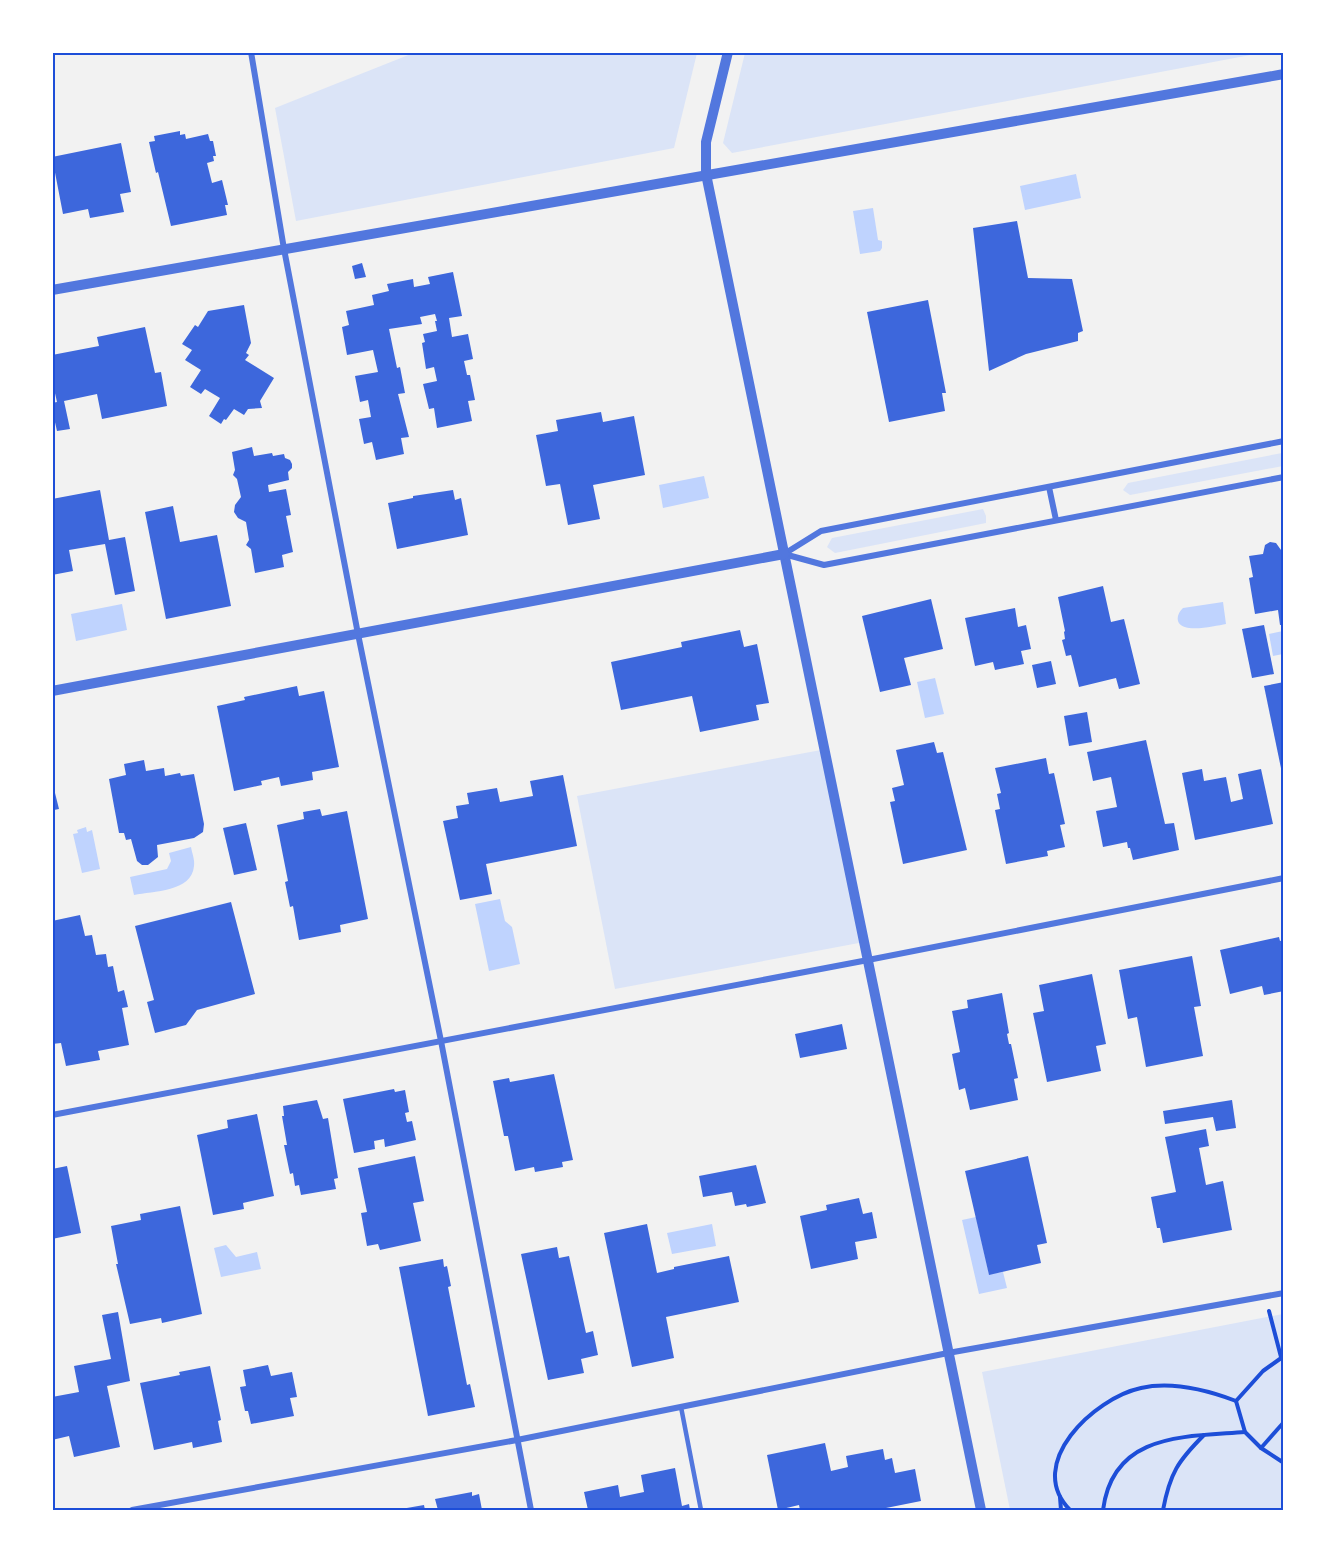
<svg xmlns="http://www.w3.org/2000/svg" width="1336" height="1563" viewBox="0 0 1336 1563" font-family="'IBM Plex Sans',sans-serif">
<rect width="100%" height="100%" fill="#f2f2f2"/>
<g fill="#dbe4f7">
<polygon points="416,52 697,52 697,53 674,148 296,221 275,108"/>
<polygon points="745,53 745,52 1261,53 732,153 723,143"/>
<polygon points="1282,453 1283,466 1130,495 1123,490 1128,483"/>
<polygon points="983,509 986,516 986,523 835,553 827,547 832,538"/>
<polygon points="821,750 864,942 615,989 577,796"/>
<polygon points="1283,1314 1283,1510 1010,1510 982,1372"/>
</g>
<g fill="#bfd3fe">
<polygon points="1076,174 1081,198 1025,210 1020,186"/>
<polygon points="873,208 878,240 882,241 882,248 880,251 860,254 853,211"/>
<polygon points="704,476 709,498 663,508 659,485"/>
<path d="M 1223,602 L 1226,624 C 1215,626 1182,634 1178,621 C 1177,616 1179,612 1183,608 Z"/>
<polygon points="122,604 127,630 76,641 71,614"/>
<polygon points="1283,631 1283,654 1273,656 1269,634"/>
<polygon points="935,678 944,714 925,718 917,682"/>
<polygon points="86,827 87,832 92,830 100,869 82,873 73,834 78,833 77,830"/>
<path d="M 191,847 C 192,853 195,860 194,866 C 192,892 153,891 134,895 L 130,877 L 167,869 L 171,861 L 169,853 Z"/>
<polygon points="500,899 505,921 512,927 520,964 489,971 475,904"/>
<polygon points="976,1217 989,1274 1003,1272 1007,1288 979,1294 962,1220"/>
<polygon points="712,1224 716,1246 672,1254 667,1233"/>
<polygon points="226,1245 236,1257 257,1252 261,1269 221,1277 214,1248"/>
</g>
<g fill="#3d67dc">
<polygon points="180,131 180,135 185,134 186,139 208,134 210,141 213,141 216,156 213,156 214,161 207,163 212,183 222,180 228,205 225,205 227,215 171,226 158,172 156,173 149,142 155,141 154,136"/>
<polygon points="121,143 131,192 120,194 124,212 90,218 88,209 63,214 52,157"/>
<polygon points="1017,221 1028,278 1072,279 1083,331 1078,333 1078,341 1026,354 989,371 973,228"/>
<polygon points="362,263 366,277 355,279 352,266"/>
<polygon points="453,272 462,316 449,318 452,337 468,334 473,359 464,361 467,375 470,375 475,400 468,401 472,421 437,428 434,408 429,409 423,384 437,381 434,367 426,369 422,343 425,342 423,334 437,331 435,321 437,321 435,314 420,317 422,324 389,329 397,368 400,367 405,393 398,394 409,437 401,438 404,454 376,460 372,442 364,444 359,419 371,417 368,400 360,402 355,376 378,372 373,350 347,355 342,327 349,325 346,311 374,305 372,295 389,291 387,284 413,279 414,287 430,284 428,277"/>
<polygon points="928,300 946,393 942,393 945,411 889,422 867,312"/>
<polygon points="244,305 251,343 246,353 249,355 245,360 274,378 260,401 262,408 248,409 244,415 234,409 226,420 224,419 221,424 209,416 220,398 205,389 201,394 190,387 201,370 185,360 192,350 182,344 195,325 198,327 208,311"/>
<polygon points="145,327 155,373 161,372 167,406 102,419 97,394 64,401 70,429 57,431 52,409 52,403 57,402 52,380 52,355 99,346 97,337"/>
<polygon points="601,412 603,422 634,416 645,475 593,485 600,519 568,525 560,484 546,486 536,435 558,431 556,420"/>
<polygon points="252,447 254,456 272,453 273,456 284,454 285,458 290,460 292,464 292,468 288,472 289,480 268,485 269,492 286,489 291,515 286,516 293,552 282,555 284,567 255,573 251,549 246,545 249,540 246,522 238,518 234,512 235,505 241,497 237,479 233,475 235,470 232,452"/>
<polygon points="100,490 109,540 125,537 135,591 115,595 105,544 69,550 73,571 52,575 52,499"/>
<polygon points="453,490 455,500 461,498 468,535 397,549 388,503 413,498 413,496"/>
<polygon points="173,506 180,542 217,535 231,606 166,619 145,512"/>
<polygon points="1270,542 1276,543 1281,550 1284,550 1284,625 1280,625 1278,610 1255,614 1249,578 1253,577 1249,556 1263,554 1265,545"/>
<polygon points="1103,586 1111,622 1124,619 1140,684 1119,689 1116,678 1079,687 1071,655 1066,656 1062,640 1065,639 1064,632 1065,631 1058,597"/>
<polygon points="931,599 943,649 904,658 911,685 880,692 862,616"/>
<polygon points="1015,608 1018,627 1026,625 1031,649 1021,651 1024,664 995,670 993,662 975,666 965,618"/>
<polygon points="1264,625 1274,674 1252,678 1242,629"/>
<polygon points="740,630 744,647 757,644 769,703 756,705 759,720 700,732 692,696 621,710 611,662 682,647 681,642"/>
<polygon points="1051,661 1056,684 1037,688 1032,665"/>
<polygon points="1284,682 1284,773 1282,773 1264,686"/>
<polygon points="297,686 299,696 324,691 339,767 312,772 313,780 281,786 279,777 261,781 262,785 234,791 217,706 245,700 244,697"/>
<polygon points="1087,712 1092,742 1069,746 1064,716"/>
<polygon points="1146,740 1165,824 1174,823 1179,850 1133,860 1130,848 1128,848 1127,842 1103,847 1096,811 1117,807 1111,777 1093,781 1087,752"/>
<polygon points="934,742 937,753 943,752 967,850 903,864 890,802 895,801 892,788 904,785 896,750"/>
<polygon points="1046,758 1049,774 1054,773 1065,824 1060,825 1065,847 1047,851 1048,856 1006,864 995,810 1000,809 997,794 1001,793 995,768"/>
<polygon points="144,760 146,771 164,768 165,776 180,773 181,776 194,774 204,824 203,832 194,838 157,845 158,857 148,865 142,865 137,861 131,839 126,840 124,833 119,833 109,779 126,775 124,764"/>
<polygon points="1202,769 1204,781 1226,777 1231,802 1243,799 1238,774 1261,769 1273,824 1195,840 1182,773"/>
<polygon points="563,775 577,846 486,864 492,894 460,900 443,821 458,818 456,806 469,804 467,793 497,788 500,802 533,796 530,781"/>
<polygon points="52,781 59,809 54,810 55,814 52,815"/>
<polygon points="320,809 322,816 347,811 368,919 340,925 341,932 299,940 293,906 290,907 285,882 288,881 277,825 304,819 303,812"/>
<polygon points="246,823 257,870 234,875 223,828"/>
<polygon points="231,902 255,994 197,1010 186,1025 155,1033 147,1002 154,1000 135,926"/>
<polygon points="80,915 85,936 92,935 96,955 106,954 108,967 113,966 118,992 124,990 128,1007 122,1008 129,1045 98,1051 100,1060 66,1066 61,1043 52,1044 52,921"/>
<polygon points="1279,937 1280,941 1284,940 1284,991 1264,995 1262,986 1230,994 1220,950"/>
<polygon points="1192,956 1201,1006 1194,1007 1203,1056 1146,1067 1137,1017 1128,1019 1119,970"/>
<polygon points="1092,974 1106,1044 1096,1046 1101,1071 1047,1082 1033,1013 1044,1011 1039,985"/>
<polygon points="1002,993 1009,1033 1007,1034 1009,1044 1011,1044 1018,1078 1014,1079 1018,1100 970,1110 965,1088 959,1090 952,1054 960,1052 952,1011 968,1008 967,1000"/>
<polygon points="842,1024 847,1049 800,1058 795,1034"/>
<polygon points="554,1074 573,1160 562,1162 563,1167 535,1172 534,1167 515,1171 508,1136 504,1136 493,1081 509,1078 510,1082"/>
<polygon points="394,1089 395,1092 405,1090 409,1112 405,1113 407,1122 412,1121 416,1140 385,1147 384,1139 374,1141 375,1149 354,1153 343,1099"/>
<polygon points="317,1100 323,1119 328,1118 338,1178 334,1179 336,1189 301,1195 299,1185 295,1186 293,1173 290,1174 284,1145 287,1145 282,1116 284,1116 283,1106"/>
<polygon points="1232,1100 1236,1128 1216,1131 1213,1117 1165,1124 1163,1111"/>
<polygon points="257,1114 274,1196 243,1203 244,1209 213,1215 197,1135 228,1128 227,1120"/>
<polygon points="1206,1129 1209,1146 1199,1148 1206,1185 1223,1181 1232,1230 1163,1243 1160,1228 1157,1228 1151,1197 1176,1192 1165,1137"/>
<polygon points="415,1156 424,1201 413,1203 421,1241 380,1250 378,1244 367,1246 361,1213 367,1212 358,1168"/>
<polygon points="1028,1156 1047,1243 1037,1245 1041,1263 989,1275 965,1171"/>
<polygon points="756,1165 766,1203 747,1207 746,1204 735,1206 732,1192 703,1197 699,1176"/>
<polygon points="67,1166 81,1233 52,1239 52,1169"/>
<polygon points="859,1198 863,1214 872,1212 877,1238 855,1242 858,1259 811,1269 800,1216 827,1210 826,1205"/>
<polygon points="180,1206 202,1314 162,1323 161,1318 130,1324 116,1264 118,1264 111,1226 141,1220 140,1214"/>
<polygon points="647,1224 657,1273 674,1269 674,1267 729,1256 739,1302 666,1317 674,1358 632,1367 604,1233"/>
<polygon points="557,1247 559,1258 569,1256 586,1333 593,1331 598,1355 581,1359 584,1373 548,1380 521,1254"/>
<polygon points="443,1259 444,1267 447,1266 451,1286 448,1287 467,1385 470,1384 475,1407 428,1416 399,1267"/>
<polygon points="118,1312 130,1381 107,1386 120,1447 74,1457 69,1436 52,1440 52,1397 79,1392 74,1366 111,1359 102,1315"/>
<polygon points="268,1365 271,1376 292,1372 297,1397 290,1398 294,1416 251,1424 248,1411 245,1411 240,1387 246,1386 243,1370"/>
<polygon points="210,1366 221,1420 218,1421 222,1442 193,1448 192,1442 154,1450 140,1383 180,1375 179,1372"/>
<polygon points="825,1443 831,1471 848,1467 846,1456 883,1449 885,1460 892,1458 895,1473 915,1469 921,1501 876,1510 800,1510 799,1505 778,1510 767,1455"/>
<polygon points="675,1468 682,1506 689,1504 690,1510 588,1510 584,1492 618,1485 620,1497 644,1492 641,1475"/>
<polygon points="472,1492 472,1496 479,1494 482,1510 438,1510 435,1499"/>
<polygon points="424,1505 425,1510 401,1510 401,1509"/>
</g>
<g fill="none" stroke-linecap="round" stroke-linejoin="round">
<g stroke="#1d4ed8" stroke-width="4">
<polyline points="1269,1311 1281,1357"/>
<polyline points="1236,1401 1263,1371 1284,1356"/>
<polyline points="1261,1448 1284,1422"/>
<polyline points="1060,1497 1061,1510"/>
<path d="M 1070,1510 C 1024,1464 1094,1398 1141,1388 C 1172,1381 1207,1390 1236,1401 L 1245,1432 L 1261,1448 L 1284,1463"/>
<path d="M 1103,1510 C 1113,1433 1183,1437 1245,1432"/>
<path d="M 1163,1510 C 1170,1473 1178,1461 1204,1435"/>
</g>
<polyline stroke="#5277de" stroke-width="4.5" points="681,1407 701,1510"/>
<g stroke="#5277de" stroke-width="6">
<polyline points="251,52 284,249 358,634 441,1041 531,1510"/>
<polyline points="1049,487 1056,520"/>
<polyline points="784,554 821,531 1284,441"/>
<polyline points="784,554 824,565 1284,477"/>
<polyline points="52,1115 868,960 1284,878"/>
<polyline points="132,1510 517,1440 948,1353 1284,1293"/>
</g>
<g stroke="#5277de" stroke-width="10">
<polyline points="728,52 706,142 706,174 981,1510"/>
<polyline points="52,290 1284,74"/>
<polyline points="52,691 784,554"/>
</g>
</g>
<rect width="1336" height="1563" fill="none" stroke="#ffffff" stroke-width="108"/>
<rect x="54" y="54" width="1228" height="1455" fill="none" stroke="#1d4ed8" stroke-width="2"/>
</svg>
